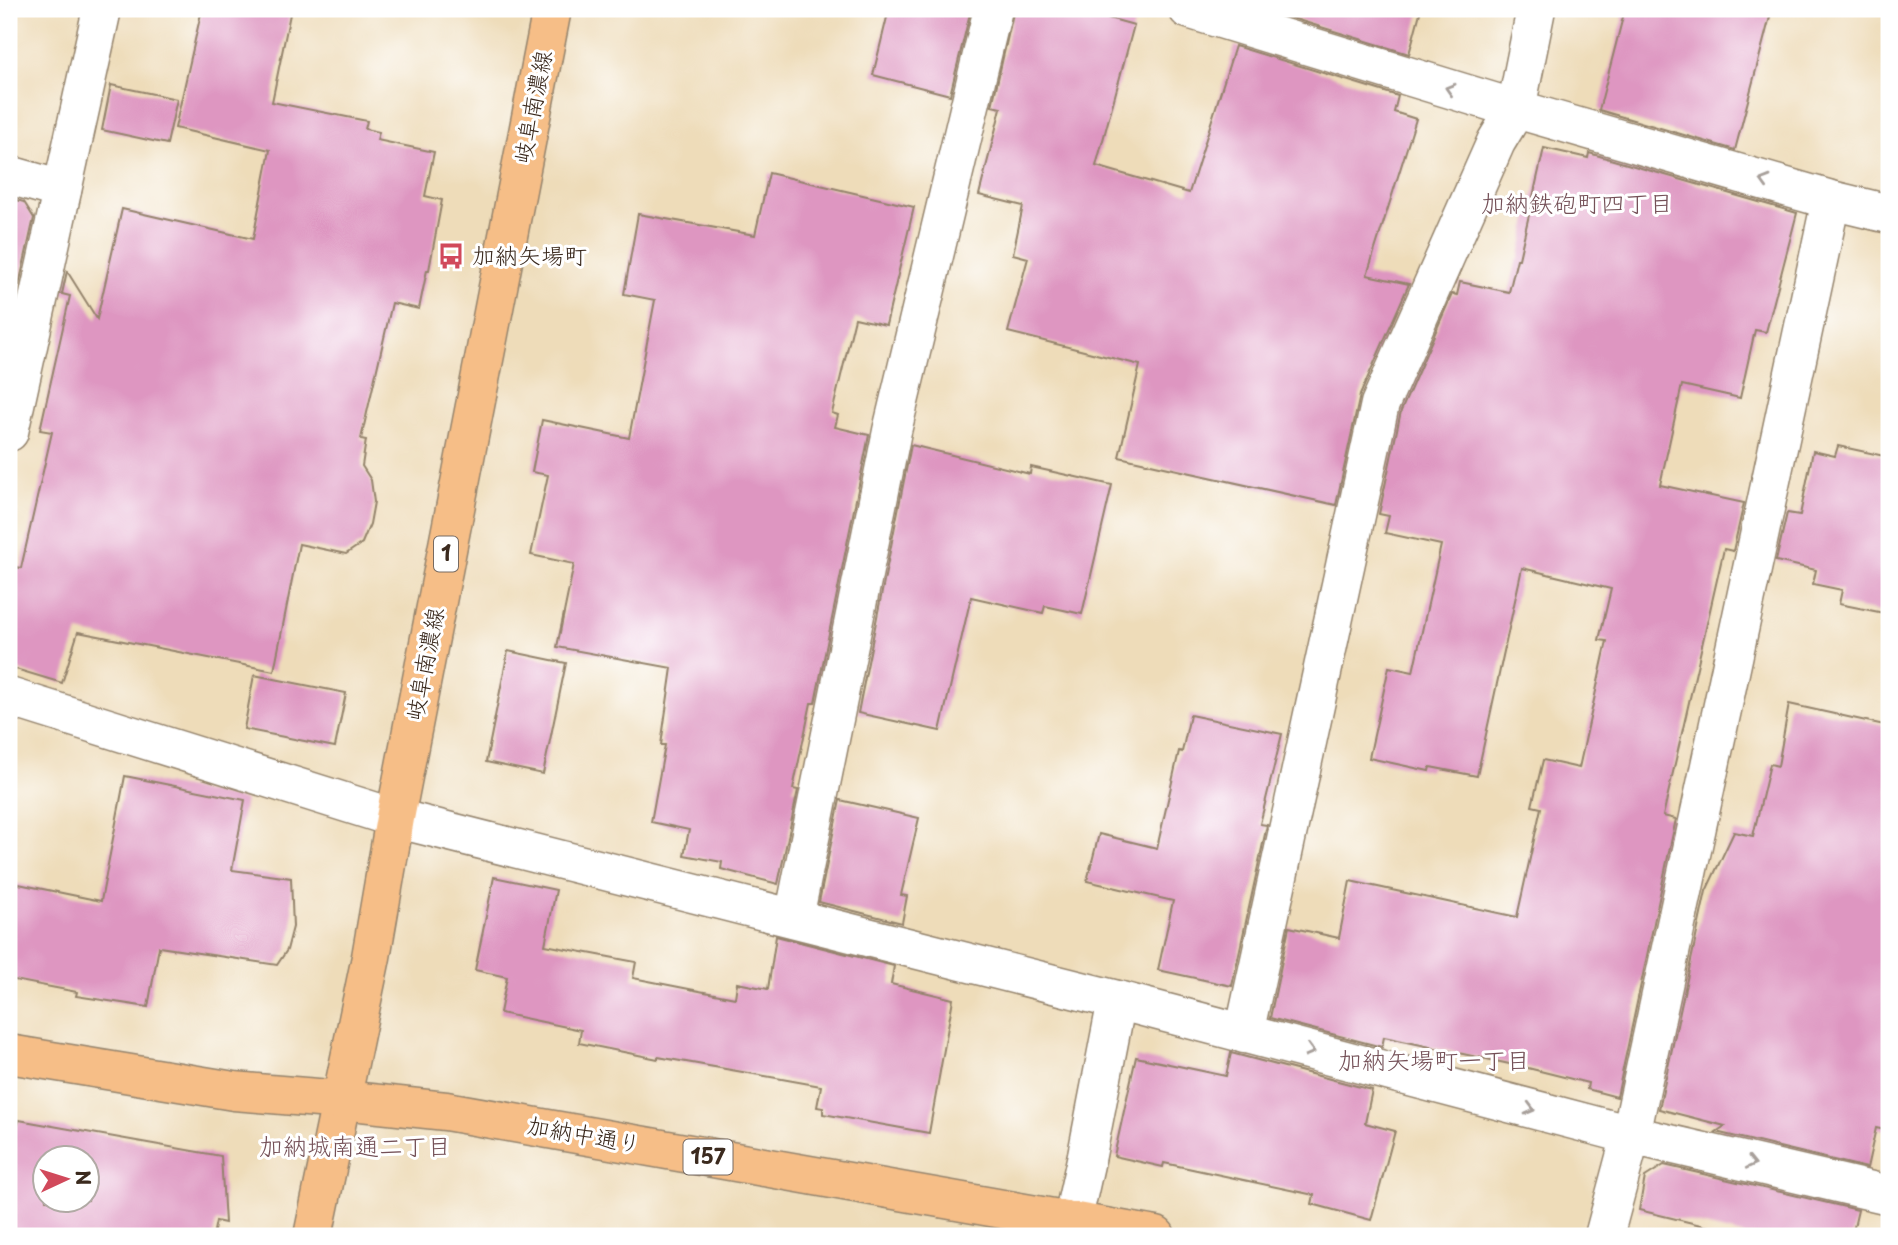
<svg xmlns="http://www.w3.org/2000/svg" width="1898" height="1245" viewBox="0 0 1898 1245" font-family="'Playpen Sans','Klee One',sans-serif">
<rect width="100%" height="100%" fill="#fff"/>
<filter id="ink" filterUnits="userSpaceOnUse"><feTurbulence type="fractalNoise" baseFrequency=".0143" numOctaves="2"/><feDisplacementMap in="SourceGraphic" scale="14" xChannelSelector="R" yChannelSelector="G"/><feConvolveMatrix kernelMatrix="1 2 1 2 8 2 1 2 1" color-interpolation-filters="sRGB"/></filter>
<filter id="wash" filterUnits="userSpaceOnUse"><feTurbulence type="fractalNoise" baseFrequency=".00686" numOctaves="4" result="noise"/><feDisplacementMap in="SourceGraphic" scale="28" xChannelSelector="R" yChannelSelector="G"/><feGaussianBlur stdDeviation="1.57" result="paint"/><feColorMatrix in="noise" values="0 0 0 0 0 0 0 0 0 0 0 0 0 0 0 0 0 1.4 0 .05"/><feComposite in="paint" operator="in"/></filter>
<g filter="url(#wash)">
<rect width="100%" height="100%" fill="#eedcb9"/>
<g id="blocks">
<g fill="#de96c1" fill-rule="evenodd">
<polygon points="202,9 291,9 272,102 367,121 365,129 379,132 377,140 434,152 425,196 442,200 429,270 427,270 419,309 392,303 361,439 366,440 362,466 371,480 374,502 370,524 362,543 346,554 299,544 274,671 78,632 62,683 9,667 9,566 21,568 52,432 40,430 70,296 62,294 67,271 97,319 122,209 253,239 270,150 175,128"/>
<polygon points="889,9 971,9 950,95 873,75"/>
<polygon points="1014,9 1076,9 1134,25 1096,166 1189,193 1235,46 1398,96 1394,112 1416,119 1367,275 1409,284 1360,395 1336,505 1119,457 1140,365 1008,332 1028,258 1013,254 1023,206 979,195 1001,108 992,106"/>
<polygon points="1262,9 1421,9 1409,54"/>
<polygon points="1625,9 1772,9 1735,150 1599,110"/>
<polygon points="111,85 177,99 167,144 102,130"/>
<polygon points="1544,148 1588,158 1589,153 1797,213 1766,332 1755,330 1740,398 1682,385 1660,485 1744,503 1733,551 1724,549 1663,816 1676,819 1617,1097 1587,1089 1588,1083 1528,1068 1384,1037 1382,1047 1270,1018 1289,927 1339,938 1350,881 1517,917 1541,808 1532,806 1543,760 1579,768 1607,641 1599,640 1611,589 1522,568 1477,776 1430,767 1429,771 1369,758 1389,667 1413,672 1441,545 1385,533 1389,516 1379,514 1401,411 1452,294 1457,295 1460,282 1509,292 1517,259 1519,259"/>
<polygon points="769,173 914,207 886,325 855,318 832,413 838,415 835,427 869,435 815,703 811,703 793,789 798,790 778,884 721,869 722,862 684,855 689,830 651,822 665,745 661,745 672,668 557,647 574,564 531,555 548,475 532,472 542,420 629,438 655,300 624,294 638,214 755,235"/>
<polygon points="9,198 24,202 34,218 19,285 9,282"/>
<polygon points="911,445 1030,474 1031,467 1112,485 1082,614 1045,606 1043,613 971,597 940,731 858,713"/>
<polygon points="1838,446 1889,457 1889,614 1839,604 1842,590 1813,584 1816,570 1776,561 1787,513 1800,515 1813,451 1835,456"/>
<polygon points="508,651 566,663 543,774 486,762"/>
<polygon points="254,675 346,693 335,747 244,729"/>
<polygon points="1789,704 1889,726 1889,1131 1876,1128 1867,1168 1716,1132 1725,1126 1659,1109 1706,891 1734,832 1753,836 1770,764 1778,766"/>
<polygon points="1190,715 1282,734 1260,824 1267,825 1232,986 1158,970 1173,901 1087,881 1099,834 1157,848 1179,751 1182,752"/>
<polygon points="125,776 245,800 232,870 291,878 293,927 287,950 277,965 159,947 148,1007 76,996 77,992 9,979 9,882 101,901"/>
<polygon points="840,800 919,818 901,895 907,896 902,923 819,902"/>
<polygon points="494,877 556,890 545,945 636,962 633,978 735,998 737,983 768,989 776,936 894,966 891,984 953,999 929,1133 823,1114 823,1108 817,1107 821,1086 658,1057 658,1059 579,1043 581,1030 500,1013 507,977 475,970"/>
<polygon points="1231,1053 1372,1090 1365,1123 1395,1131 1371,1220 1312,1204 1314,1195 1164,1163 1163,1167 1114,1156 1136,1057 1226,1076"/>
<path d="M 19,1120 L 221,1156 L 225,1223 L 216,1221 L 213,1236 L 9,1236 L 9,1122 L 18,1124 ZM 46,1158 L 88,1158 L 88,1200 L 46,1200 Z"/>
<polygon points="1664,1165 1858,1210 1852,1236 1746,1236 1639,1210 1645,1177"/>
</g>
</g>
</g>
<g filter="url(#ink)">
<use href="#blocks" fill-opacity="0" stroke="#94836c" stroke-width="2"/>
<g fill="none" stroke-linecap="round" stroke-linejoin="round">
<g stroke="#94836c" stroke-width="41">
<g id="minor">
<polyline points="1188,9 1516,109 1831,200 1889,214"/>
<polyline points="9,175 62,190"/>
<polyline points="9,432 102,9"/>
<polyline points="9,697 395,818 1117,1000 1631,1135 1889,1195"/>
<polyline points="794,918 892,431 993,9"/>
<polyline points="1244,1034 1380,404 1496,142 1516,109 1536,9"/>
<polyline points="1069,1236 1087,1155 1117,1000"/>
<polyline points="1604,1236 1631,1135 1831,200"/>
</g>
</g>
<g stroke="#94836c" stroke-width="41">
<polyline id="major" points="313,1236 371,957 395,818 552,9"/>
</g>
<g stroke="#94836c" stroke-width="41">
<polyline id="highway" points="9,1054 234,1091 342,1100 446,1111 1156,1236"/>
</g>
<use href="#minor" stroke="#fff" stroke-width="38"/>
<use href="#major" stroke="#f6be87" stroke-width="38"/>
<use href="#highway" stroke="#f6be87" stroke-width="38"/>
</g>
<defs><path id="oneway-chevron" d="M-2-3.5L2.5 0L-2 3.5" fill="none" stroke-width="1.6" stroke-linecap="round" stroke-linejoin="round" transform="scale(1.75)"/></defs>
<g stroke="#a79f9a">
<use href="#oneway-chevron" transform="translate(1450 89) rotate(-163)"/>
<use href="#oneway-chevron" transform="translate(1765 181) rotate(-164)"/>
<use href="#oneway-chevron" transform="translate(1310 1051) rotate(15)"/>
<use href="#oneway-chevron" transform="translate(1530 1109) rotate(15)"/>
<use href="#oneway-chevron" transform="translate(1751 1163) rotate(13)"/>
</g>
</g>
<defs>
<g id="bus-bare" transform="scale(2.1)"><path d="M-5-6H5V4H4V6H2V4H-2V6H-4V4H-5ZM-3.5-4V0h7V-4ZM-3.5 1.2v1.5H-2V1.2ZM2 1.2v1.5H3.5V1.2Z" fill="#d1495b" stroke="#fff" stroke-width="2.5" paint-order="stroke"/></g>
</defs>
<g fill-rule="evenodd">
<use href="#bus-bare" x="451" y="256"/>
</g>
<g text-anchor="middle" stroke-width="6" stroke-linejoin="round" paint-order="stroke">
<g fill="#fff" stroke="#766a62" stroke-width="2">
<rect x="434" y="536.5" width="24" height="35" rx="5"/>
<rect x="683.5" y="1139.5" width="49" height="35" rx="5"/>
</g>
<g font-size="21" font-weight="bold" fill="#3b2a1e">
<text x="446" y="561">1</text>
<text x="708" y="1164">157</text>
</g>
<g font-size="23" fill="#3b2a1e" stroke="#fff">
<text transform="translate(533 107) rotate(-79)" y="8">岐阜南濃線</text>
<text transform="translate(425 664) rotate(-79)" y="8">岐阜南濃線</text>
<text transform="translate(584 1135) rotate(10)" y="8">加納中通り</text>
</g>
<g font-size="23" fill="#3b2a1e" stroke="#fff" text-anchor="start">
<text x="472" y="264">加納矢場町</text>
</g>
<g font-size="24" fill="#745057" stroke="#fff">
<text x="1577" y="212">加納鉄砲町四丁目</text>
<text x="1434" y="1069">加納矢場町一丁目</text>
<text x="355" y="1155">加納城南通二丁目</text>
</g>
</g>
<rect width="1898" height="1245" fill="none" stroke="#fff" stroke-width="35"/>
<g transform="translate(66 1179) rotate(86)"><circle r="33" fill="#ffffff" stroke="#b1aaa5" stroke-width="2"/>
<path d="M0-5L12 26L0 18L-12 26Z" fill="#d1495b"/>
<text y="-10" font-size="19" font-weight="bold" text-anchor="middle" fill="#3b2a1e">N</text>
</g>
</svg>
